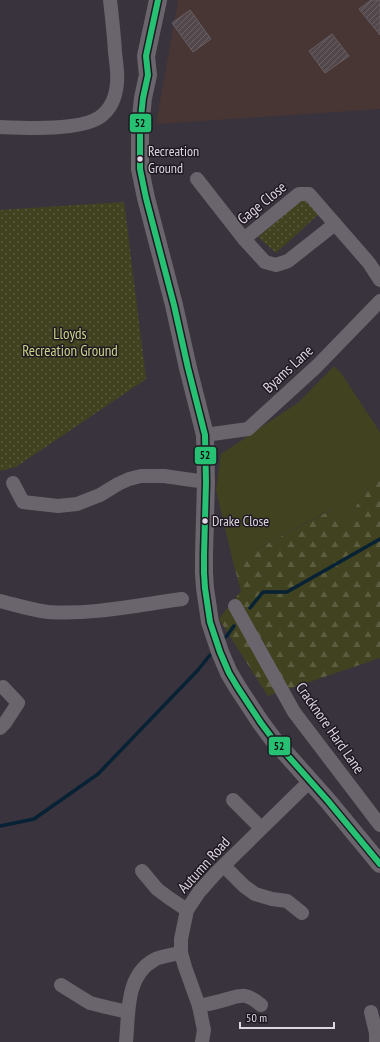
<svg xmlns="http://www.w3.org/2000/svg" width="380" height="1042" viewBox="0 0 380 1042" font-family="'PT Sans Narrow',sans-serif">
<defs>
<pattern id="forest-firs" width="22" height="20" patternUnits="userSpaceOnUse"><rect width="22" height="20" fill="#414320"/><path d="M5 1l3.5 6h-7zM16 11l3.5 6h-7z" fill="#5c5d40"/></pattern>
<pattern id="park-dots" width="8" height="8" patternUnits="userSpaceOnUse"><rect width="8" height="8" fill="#414320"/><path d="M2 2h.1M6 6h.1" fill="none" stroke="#5c5d40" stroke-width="1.8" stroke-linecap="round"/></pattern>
<pattern id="building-hatch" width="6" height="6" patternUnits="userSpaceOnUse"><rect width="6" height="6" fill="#52474b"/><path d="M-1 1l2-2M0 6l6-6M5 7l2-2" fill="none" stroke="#6a6165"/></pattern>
</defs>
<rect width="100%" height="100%" fill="#39333d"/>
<polygon fill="#483635" points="178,0 380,0 380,109 156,124"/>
<polygon fill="#414320" points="334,366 341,373 380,432 380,469 344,525 332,509 233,562 216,490 221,454 299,402"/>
<polygon fill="url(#forest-firs)" points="380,469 380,658 268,696 219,619 241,591 233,562 333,509 344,525"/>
<g fill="url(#park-dots)">
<polygon points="303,199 320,213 276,253 258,237"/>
<polygon points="124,202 146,379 16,467 0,471 0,210"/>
</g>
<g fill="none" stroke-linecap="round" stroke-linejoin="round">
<g stroke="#072135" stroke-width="3.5">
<polyline points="250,608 263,592 287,592 380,539"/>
<polyline points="226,637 234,626"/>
<polyline points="0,826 34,819 98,774 198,670 210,655"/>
</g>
</g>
<g fill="url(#building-hatch)" stroke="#675e63">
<polygon points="371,0 380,0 380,35 359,9"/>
<polygon points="190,10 211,39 193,52 172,23"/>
<polygon points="332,34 349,56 325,73 309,51"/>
</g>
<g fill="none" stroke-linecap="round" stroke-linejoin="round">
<g stroke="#6a646c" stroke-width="14">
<path d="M 0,127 C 25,128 79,131 100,117 C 111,109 116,96 117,83 C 118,72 116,62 115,52 C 114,35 112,17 110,0"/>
<polyline points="197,179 244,239 265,262 276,265 288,261 335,224"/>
<polyline points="244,239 299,194 309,194 369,263 380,280"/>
<polyline points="205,435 248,429 317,366 380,301"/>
<polyline points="13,483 23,502 58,506 77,504 100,495 118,484 129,479 141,476 164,476 206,482"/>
<path d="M 0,601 C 16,605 32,610 48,612 C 93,615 138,605 182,599"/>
<polyline points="235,606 294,712 380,825"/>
<polyline points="0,728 5,723 18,703 3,687"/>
<polyline points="233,800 261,828"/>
<polyline points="224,866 244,886 255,894 272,899 287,901 302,913"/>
<polyline points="142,871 157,889 169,898 187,910"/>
<polyline points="61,985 90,1003 106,1007 128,1012"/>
<path d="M 199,1006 C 207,1004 215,1003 224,1000 C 242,995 245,992 261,1005"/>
<polyline points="371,1012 376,1033 376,1042"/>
<path d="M 126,1042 C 129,1014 125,976 154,960 C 161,956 172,955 181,953"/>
<polyline points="202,1042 204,1030 199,1006 185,967 181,953 181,939 187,910 199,892 216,873 310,781"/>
</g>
<polyline stroke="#6a646c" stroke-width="18" points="158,0 146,56 148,75 143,98 140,127 140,169 146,198 174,305 188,368 205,435 206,482 204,555 204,573 205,588 210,622 220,652 229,673 238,688 261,723 273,739 328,801 380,864"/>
<g stroke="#1f1922" stroke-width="9">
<polyline id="bus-1" points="158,0 146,56 148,75 143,98 140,127 140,169 146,198 174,305 188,368 205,435 206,482 204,555 204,573 205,588 210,622 220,652 229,673 238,688 261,723 273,739 328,801 380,864"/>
</g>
<use href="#bus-1" stroke="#26c172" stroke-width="6"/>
</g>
<g fill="#ded6e2" stroke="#1f1922" stroke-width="1.5">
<circle cx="140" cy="159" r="3.5"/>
<circle cx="205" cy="521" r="3.5"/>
</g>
<g text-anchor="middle" stroke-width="3" stroke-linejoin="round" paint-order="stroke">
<g font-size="14" fill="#ded6e2" stroke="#1f1922" text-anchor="start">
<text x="148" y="156">Recreation<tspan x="148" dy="17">Ground</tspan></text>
<text x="212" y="526">Drake Close</text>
</g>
<g font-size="15" fill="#ded6e2" stroke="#1f1922">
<text transform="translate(262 203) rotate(-39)" y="5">Gage Close</text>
<text transform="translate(288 369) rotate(-43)" y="5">Byams Lane</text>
<text transform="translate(330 728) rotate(55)" y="5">Cracknore Hard Lane</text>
<text transform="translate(204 865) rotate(-48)" y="5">Autumn Road</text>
</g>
<g font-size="15" fill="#cdd388" stroke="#1f1922">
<text x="70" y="339">Lloyds<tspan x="70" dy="17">Recreation Ground</tspan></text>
</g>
</g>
<g stroke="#1f1922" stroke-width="1.5">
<rect x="129" y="113" width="23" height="20" rx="4" fill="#26c172"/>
<rect x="194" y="446" width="23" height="19" rx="4" fill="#26c172"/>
<rect x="268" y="736" width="23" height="20" rx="4" fill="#26c172"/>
</g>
<g font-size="11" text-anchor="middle" font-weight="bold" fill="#111">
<text x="140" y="127">52</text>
<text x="205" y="459">52</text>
<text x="279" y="750">52</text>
</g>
<path d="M240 1022v6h94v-6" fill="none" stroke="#ded6e2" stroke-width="2"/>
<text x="246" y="1022" font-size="12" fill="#ded6e2" stroke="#1f1922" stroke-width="3" paint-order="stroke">50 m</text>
</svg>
